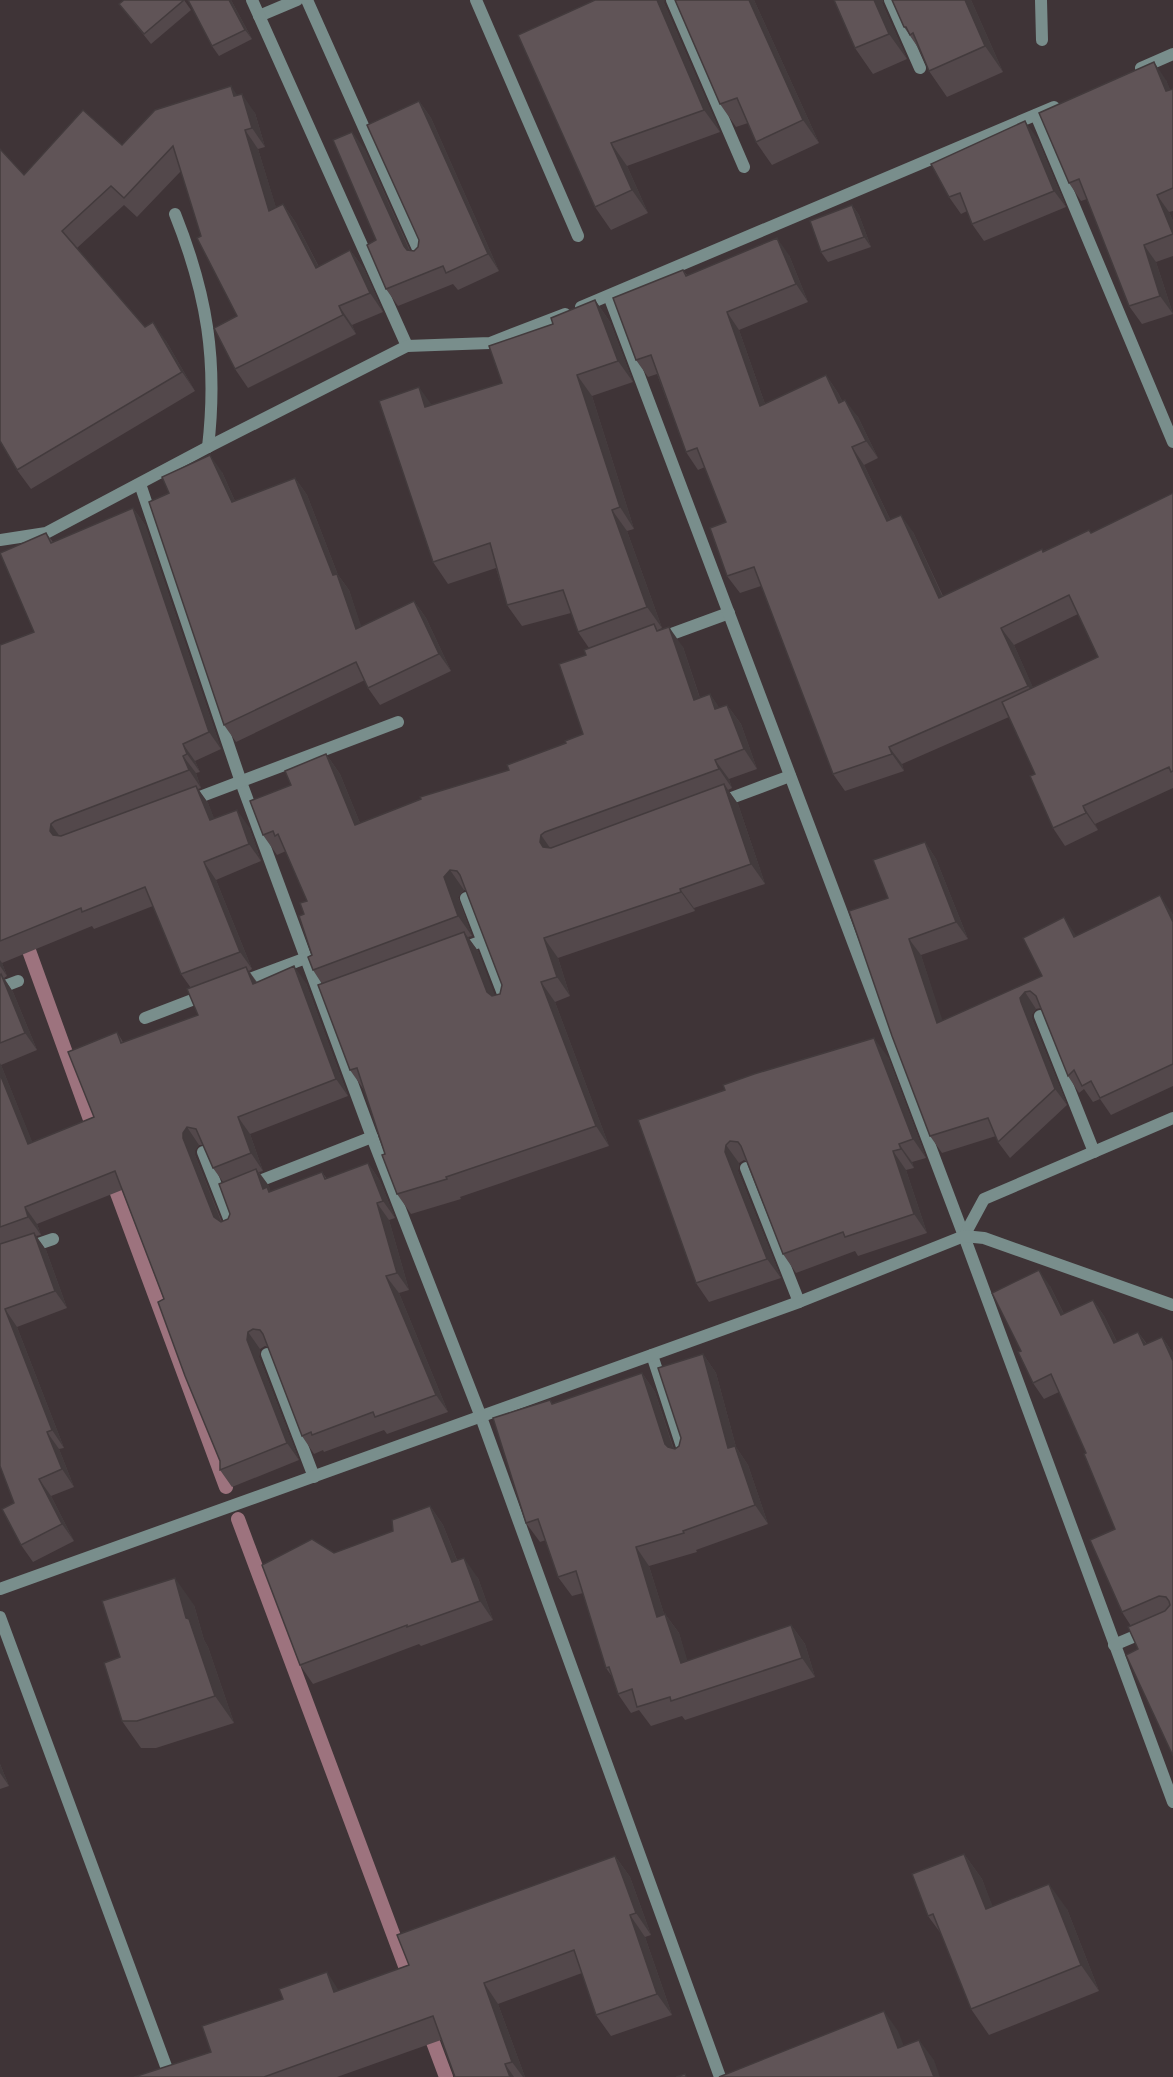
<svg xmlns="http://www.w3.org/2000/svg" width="1173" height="2077" viewBox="0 0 1173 2077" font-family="'Alegreya Sans',sans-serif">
<rect width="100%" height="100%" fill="#3f3437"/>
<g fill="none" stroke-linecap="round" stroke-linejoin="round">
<g stroke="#9d737e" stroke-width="14">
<polyline points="23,934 96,1136"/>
<polyline points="111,1177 226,1487"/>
<polyline points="238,1519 411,1982"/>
<polyline points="427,2026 446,2077"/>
</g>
<g stroke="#798e8c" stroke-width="12">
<polyline points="307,0 423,260"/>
<polyline points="476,0 578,236"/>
<polyline points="672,0 744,167"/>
<polyline points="890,0 920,68"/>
<polyline points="1041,0 1042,40"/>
<polyline points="259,16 297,0"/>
<polyline points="658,639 729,613"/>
</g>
<g stroke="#798e8c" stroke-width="12">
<polyline points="252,0 407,346"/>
<polyline points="1141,68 1173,54"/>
<polyline points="1036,115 1173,442"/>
<path d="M 175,214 C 207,294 218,361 208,447"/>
<polyline points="609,296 964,1236 1173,1802"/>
<polyline points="581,307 1054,107"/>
<polyline points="140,484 241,782 372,1137 481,1417 720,2077"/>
<polyline points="0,540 46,533 208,447 407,346 490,343 565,314"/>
<polyline points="189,801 398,722"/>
<polyline points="718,803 790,776"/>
<polyline points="466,898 507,1004"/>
<polyline points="458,950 482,941"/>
<polyline points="239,983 306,958"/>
<polyline points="0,988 18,981"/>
<polyline points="1040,1016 1094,1152"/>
<polyline points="145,1018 205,995"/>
<polyline points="203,1152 234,1231"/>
<polyline points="746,1168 799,1302"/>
<polyline points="221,1196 372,1137"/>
<polyline points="964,1236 984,1199 1173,1118"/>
<polyline points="0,1257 53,1239"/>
<polyline points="267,1354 314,1477"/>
<polyline points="652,1355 685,1456"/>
<polyline points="0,1589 799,1302 964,1236 984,1238 1173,1305"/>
<polyline points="0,1617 170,2077"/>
<polyline points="1114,1645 1173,1620"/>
</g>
</g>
<g fill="#53484b" fill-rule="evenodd">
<polygon points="184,0 191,10 151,44 119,4"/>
<polygon points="231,0 252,39 219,56 212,46"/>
<polygon points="595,0 664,3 720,132 627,166 648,213 611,230 595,207"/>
<polygon points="675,0 754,0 819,143 772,165 756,142 748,123 736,127 720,104"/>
<polygon points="834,0 883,0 882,3 907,59 873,74 855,48"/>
<polygon points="892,0 971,0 1003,72 947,97 929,71 919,49 904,27"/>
<polygon points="1166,80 1170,90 1173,89 1173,211 1169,212 1173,221 1173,256 1156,262 1173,314 1142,324 1129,306 1087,199 1081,201 1069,183"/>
<polygon points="237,96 255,113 265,147 258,149 276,208 283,204 296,223 319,267 350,250 364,269 383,312 352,325 356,334 248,388 235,369 237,316 201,236 181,171 137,217 124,205 77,248 145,327 166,341 195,391 31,489 17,470 24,175 122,145"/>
<polygon points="419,101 431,118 499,271 458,290 453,284 398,306 386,289 376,240 364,148 410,250 414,251 418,247 419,240"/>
<polygon points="1037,138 1066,207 984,241 972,224 967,211 961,214 949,197"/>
<polygon points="852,205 859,215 871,247 828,262 821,252"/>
<path d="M 789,255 L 808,302 L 739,330 L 765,404 L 826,375 L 838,393 L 842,401 L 858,417 L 878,458 L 864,465 L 890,519 L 913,532 L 943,596 L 1043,551 L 1091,533 L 1173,493 L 1173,788 L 1095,824 L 1098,830 L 1065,846 L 1053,828 L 1035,774 L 1009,717 L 902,764 L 904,771 L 845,791 L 833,774 L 761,586 L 740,593 L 727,576 L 726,522 L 705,467 L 698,470 L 686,452 L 657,374 L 648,377 L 636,360 L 683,270 L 687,275 ZM 1078,614 L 1098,657 L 1033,688 L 1014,645 Z"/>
<path d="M 595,300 L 610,322 L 633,382 L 592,396 L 634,529 L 627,531 L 662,628 L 658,630 L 683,647 L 700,698 L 710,694 L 719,708 L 727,705 L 741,724 L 757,769 L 729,779 L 732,788 L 728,790 L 738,804 L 765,884 L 694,908 L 695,911 L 558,958 L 570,996 L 555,1002 L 609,1146 L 460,1197 L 461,1199 L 411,1214 L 397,1194 L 385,1154 L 364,1090 L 350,1070 L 322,984 L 313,970 L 312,955 L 304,914 L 307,901 L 286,851 L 277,855 L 263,835 L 291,785 L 326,754 L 340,774 L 360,823 L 509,770 L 583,734 L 586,655 L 589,648 L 578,632 L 571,613 L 522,626 L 507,605 L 496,568 L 448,584 L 433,562 L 431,405 L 502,383 L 553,324 ZM 464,890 L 466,890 L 502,985 L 500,994 L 494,996 L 478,951 L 468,937 L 472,936 L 458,897 Z"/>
<polygon points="222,472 235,501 295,478 307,495 338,575 349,590 361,627 414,601 426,618 451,671 380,705 368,688 365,680 236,742 224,725 169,493"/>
<path d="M 133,508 L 145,525 L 221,749 L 195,761 L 200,772 L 196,773 L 201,788 L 198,789 L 208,803 L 214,819 L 249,827 L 261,861 L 216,880 L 252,969 L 249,971 L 257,982 L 306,983 L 348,1096 L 250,1134 L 263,1171 L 259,1172 L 269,1186 L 270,1192 L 322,1172 L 327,1179 L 368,1163 L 380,1181 L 395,1218 L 389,1220 L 409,1290 L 399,1293 L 448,1412 L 387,1434 L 384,1430 L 324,1452 L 323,1450 L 314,1454 L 302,1436 L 268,1347 L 265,1346 L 260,1349 L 259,1357 L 299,1460 L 232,1487 L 220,1470 L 220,1461 L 164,1299 L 122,1190 L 37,1224 L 41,1235 L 36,1236 L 46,1250 L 67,1308 L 17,1327 L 64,1448 L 59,1449 L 74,1487 L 51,1496 L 74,1541 L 33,1562 L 21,1545 L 14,1503 L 0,1466 L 0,645 L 34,632 L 46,533 L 53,542 ZM 153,906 L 181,974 L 191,988 L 198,1015 L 123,1042 L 117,1032 L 94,1117 L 32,1142 L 1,1065 L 37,1050 L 13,992 L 4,978 L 7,976 L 2,963 L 92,926 L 94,929 ZM 199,1145 L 203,1145 L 213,1168 L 223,1182 L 230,1214 L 228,1219 L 222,1222 L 195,1155 L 195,1150 Z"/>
<polygon points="925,842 936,859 968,939 921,955 942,1021 1042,976 1076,936 1171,912 1173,915 1173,1086 1111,1115 1100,1099 1093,1102 1084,1089 1079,1093 1068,1076 1041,1008 1036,1009 1032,1014 1032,1019 1067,1105 1010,1158 998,1142 996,1136 942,1153 930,1136 888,898"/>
<polygon points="888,1057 926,1158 912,1162 914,1168 906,1170 927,1233 858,1256 855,1251 796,1273 783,1254 746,1161 744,1160 739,1163 738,1171 781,1278 709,1302 696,1283 638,1120"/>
<polygon points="1050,1286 1064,1314 1093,1300 1104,1316 1117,1342 1138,1332 1147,1344 1162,1337 1173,1353 1173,1756 1138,1649 1131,1626 1122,1612 1115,1529 1086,1453 1059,1392 1044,1399 1033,1383 1021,1351"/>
<polygon points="703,1354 716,1373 736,1447 748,1465 768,1524 696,1550 697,1552 649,1566 664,1614 665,1614 679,1633 687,1661 791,1625 805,1644 815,1677 685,1720 682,1716 651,1726 639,1710 631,1713 618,1694 613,1678 606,1668 583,1593 572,1596 558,1577 546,1540 540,1542 526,1523 550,1400 553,1404 642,1373 655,1392 674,1449 675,1449 679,1446"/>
<polygon points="430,1506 443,1525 457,1560 478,1578 493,1620 421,1646 419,1644 313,1684 300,1665 334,1553 393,1531"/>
<polygon points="194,1605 204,1640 208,1647 234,1723 156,1748 141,1748 122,1721 120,1657"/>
<polygon points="0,1764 9,1786 0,1789"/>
<polygon points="964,1854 982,1879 992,1906 1067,1909 1099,1991 989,2035 971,2009 942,1935 928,1916"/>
<polygon points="615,1856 630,1877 651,1935 645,1937 672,2015 611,2036 596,2015 582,1973 498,2004 525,2077 455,2077 441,2040 337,2077 134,2077 211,2052 339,1990 409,1965"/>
</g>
<g fill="#433b3d">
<polygon points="229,0 231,0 252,39 245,30"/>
<polygon points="657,0 665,0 664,3 720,132 704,110"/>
<polygon points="749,0 754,0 819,143 803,120"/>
<polygon points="874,0 883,0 882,3 907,59 889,34"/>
<polygon points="965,0 971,0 1003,72 985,46"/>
<polygon points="1154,62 1166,80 1173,96 1166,91"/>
<polygon points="231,86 244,105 234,96"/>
<polygon points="242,94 255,113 265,147 252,128"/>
<polygon points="419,101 431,118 499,271 488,254"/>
<polygon points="1025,121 1037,138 1066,207 1054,191"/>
<polygon points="245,130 258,149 283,230 269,211"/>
<polygon points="352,132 364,148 415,263 404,246"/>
<polygon points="611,143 627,166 648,213 632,190"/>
<polygon points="1157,195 1169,212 1173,221 1173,234"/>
<polygon points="283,204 296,223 329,287 316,268"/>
<polygon points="852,205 859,215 871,247 864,237"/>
<polygon points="777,238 789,255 808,302 796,284"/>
<polygon points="1144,245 1156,262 1173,314 1160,296"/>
<polygon points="350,250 364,269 383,312 370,293"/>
<polygon points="595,300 610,322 633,382 618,361"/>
<polygon points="339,306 352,325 356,334 343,315"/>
<polygon points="727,312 739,330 772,424 760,406"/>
<polygon points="153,322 166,341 195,391 182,372"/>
<polygon points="577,375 592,396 634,529 620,507"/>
<polygon points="826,375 838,393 851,420 839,403"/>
<polygon points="419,387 434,408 425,407"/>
<polygon points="845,400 858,417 878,458 866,441"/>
<polygon points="852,447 864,465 899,538 887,521"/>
<polygon points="210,455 222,472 243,519 232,502"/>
<polygon points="295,478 307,495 338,575 349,590 368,646 356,629 333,575"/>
<polygon points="133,508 145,525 221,749 209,732"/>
<polygon points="612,510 627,531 662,628 647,607"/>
<polygon points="901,515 913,532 951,615 939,598"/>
<polygon points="414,601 426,618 451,671 439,654"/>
<polygon points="669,627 683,647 707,720 694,700"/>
<polygon points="1001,628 1014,645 1040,703 1028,686"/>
<polygon points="710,694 724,714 715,709"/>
<polygon points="727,705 741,724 757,769 744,749"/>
<polygon points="183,744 195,761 200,772 187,754"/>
<polygon points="889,747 902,764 904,771 892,754"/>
<polygon points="326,754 340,774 369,845 355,825"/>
<polygon points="183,756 196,773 201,788 189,770"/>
<polygon points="715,760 729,779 732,788 719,769"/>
<polygon points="724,784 738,804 765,884 751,864"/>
<polygon points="196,786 208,803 222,838 210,820"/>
<polygon points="1083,806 1095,824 1098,830 1086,813"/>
<polygon points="237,810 249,827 261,861 249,844"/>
<polygon points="51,824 63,841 62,848 50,831"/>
<polygon points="541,835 555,855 554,862 540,842"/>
<polygon points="925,842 936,859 968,939 956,922"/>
<polygon points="204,862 216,880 252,969 240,952"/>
<polygon points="450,870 464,890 458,897 472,936 458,916 444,877"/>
<polygon points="680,889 694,908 695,911 681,892"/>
<polygon points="1160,895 1173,915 1173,922"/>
<polygon points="1064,917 1075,934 1085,954 1074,937"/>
<polygon points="464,932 478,951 501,1011 487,992"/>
<polygon points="544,938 558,958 570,996 557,977"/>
<polygon points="909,939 921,955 949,1040 937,1023"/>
<polygon points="0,960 2,963 7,976 0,966"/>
<polygon points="294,966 306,983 348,1096 336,1079"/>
<polygon points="246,967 258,985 253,984"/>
<polygon points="1,974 13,992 37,1050 25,1033"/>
<polygon points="541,982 555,1002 609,1146 596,1126"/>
<polygon points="1025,992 1036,1009 1032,1014 1032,1019 1067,1105 1055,1089 1021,1002 1020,998"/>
<polygon points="874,1038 888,1057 926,1158 913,1139"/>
<polygon points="0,1063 1,1065 40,1161 28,1144 0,1074"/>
<polygon points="238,1117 250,1134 263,1171 251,1153"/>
<polygon points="187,1127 199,1145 195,1150 195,1155 226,1234 214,1217 183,1138 183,1133"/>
<polygon points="899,1144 912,1162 914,1168 901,1149"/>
<polygon points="726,1145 739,1163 738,1171 781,1278 767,1259 725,1152"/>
<polygon points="893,1151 906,1170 927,1233 914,1214"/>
<polygon points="368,1163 380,1181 395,1218 383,1201"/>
<polygon points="256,1169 269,1186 271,1192 279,1205 263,1189"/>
<polygon points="377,1203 389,1220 409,1290 397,1273"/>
<polygon points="25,1207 37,1224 41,1235 28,1217"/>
<polygon points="34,1233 46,1250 67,1308 55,1291"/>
<polygon points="1039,1270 1050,1286 1072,1331 1061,1315"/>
<polygon points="386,1276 399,1293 448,1412 436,1395"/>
<polygon points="1093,1300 1104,1316 1125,1359 1114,1343"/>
<polygon points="5,1309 17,1327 64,1448 52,1430"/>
<polygon points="248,1332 260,1349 259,1357 299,1460 287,1443 247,1340"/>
<polygon points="1138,1332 1149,1348 1144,1345"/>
<polygon points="1162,1337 1173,1353 1173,1361"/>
<polygon points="703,1354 716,1373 736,1447 748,1465 768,1524 755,1505 728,1448"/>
<polygon points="642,1373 655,1392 678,1463 665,1444"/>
<polygon points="47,1432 59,1449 74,1487 62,1469"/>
<polygon points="39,1479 51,1496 74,1541 62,1524"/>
<polygon points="430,1506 443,1525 465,1581 452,1562"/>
<polygon points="636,1547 649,1566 671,1636 657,1617"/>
<polygon points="464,1558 478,1578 493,1620 480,1601"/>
<polygon points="175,1578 194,1605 204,1640 208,1647 234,1723 215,1696 186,1618"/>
<polygon points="665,1614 679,1633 694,1682 681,1663"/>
<polygon points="791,1625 805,1644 815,1677 802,1658"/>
<polygon points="0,1764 9,1786 0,1773"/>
<polygon points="964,1854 982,1879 1004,1935 986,1909"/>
<polygon points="615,1856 630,1877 651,1935 636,1913"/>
<polygon points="1049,1884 1067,1909 1099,1991 1081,1965"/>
<polygon points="630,1915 645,1937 672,2015 657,1994"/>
<polygon points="327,1972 341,1994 334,1992"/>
<polygon points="484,1983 498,2004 525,2077 523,2077 512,2062"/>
<polygon points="884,2011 898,2031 913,2069 898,2048"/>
<polygon points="919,2040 934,2060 940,2077 934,2077"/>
<polygon points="505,2064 514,2077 510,2077"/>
</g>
<g fill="#605457" stroke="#433b3d" stroke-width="1.5">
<polygon points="124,0 184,0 144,34 119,4"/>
<polygon points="188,0 229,0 245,30 212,46"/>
<polygon points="595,0 657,0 704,110 611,143 632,190 595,207 518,35"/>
<polygon points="675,0 749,0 803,120 756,142 737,98 720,104"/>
<polygon points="834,0 874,0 889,34 855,48"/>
<polygon points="892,0 965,0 985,46 929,71 913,33 910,35 906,27 904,27"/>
<polygon points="1154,62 1166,91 1173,89 1173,188 1157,195 1173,234 1144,245 1160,296 1129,306 1079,179 1069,183 1039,113"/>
<polygon points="231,86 234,96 242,94 252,128 245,130 269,211 283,204 316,268 350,250 370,293 339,306 343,315 235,369 214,328 237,316 197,238 201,236 173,146 124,198 111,186 62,231 145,327 153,322 182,372 17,470 0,441 0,149 24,175 83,110 122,145 155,110"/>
<polygon points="419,101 488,254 446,273 443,266 386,289 367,245 376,240 333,140 352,132 404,246 407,250 414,251 418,247 419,240 367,125"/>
<polygon points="1025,121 1054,191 972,224 960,193 949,197 931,164"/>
<polygon points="852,205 864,237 821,252 810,221"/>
<polygon points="777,238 796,284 727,312 760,406 826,375 839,403 845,400 866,441 852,447 887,521 901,515 939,598 1042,549 1043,552 1089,530 1091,533 1173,493 1173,771 1171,772 1169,767 1083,806 1086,813 1053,828 1030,776 1035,774 1002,702 1098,657 1069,595 1001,628 1028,686 889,747 892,754 833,774 754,567 727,576 710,528 726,522 697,448 686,452 651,355 636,360 613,298 683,270 686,276"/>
<polygon points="595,300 618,361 577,375 620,507 612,510 647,607 578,632 563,590 507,605 490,543 433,562 379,401 419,387 425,407 502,383 489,346 553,324 551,318"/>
<polygon points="210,455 232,502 295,478 333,575 337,574 356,629 414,601 439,654 368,688 356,662 224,725 149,502 169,493 162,477"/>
<polygon points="133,508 209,732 183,744 187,754 183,756 189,770 55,821 51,824 50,831 53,835 61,836 196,786 210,820 237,810 249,844 204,862 240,952 181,974 145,887 82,912 81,908 0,941 0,645 34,632 0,553 46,533 51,543"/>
<polygon points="654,624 657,631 669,627 694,700 710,694 715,709 727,705 744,749 715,760 719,769 545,832 541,835 540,842 543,847 551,848 724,784 751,864 680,889 681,892 544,938 557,977 541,982 596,1126 446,1177 447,1179 397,1194 382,1155 385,1154 357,1068 350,1070 318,985 464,932 487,992 492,996 500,994 502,985 460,875 457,871 450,870 444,877 458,916 313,970 308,957 312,955 299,916 304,914 300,903 307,901 278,834 275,836 273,831 263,835 250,801 291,785 285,771 326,754 355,825 421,799 420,797 509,770 507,765 566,743 565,741 583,734 559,664 586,655 584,650"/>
<polygon points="925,842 956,922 909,939 937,1023 1042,976 1023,938 1064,917 1074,937 1160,895 1173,922 1173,1064 1100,1098 1091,1081 1082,1086 1074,1070 1068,1076 1036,996 1030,991 1025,992 1020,998 1021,1002 1055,1089 998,1142 988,1118 930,1136 892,1036 849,911 888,898 873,860"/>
<polygon points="294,966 336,1079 238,1117 251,1153 213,1168 196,1129 187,1127 183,1133 183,1138 214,1217 221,1222 228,1219 230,1214 219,1184 256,1169 263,1189 267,1187 269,1192 322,1172 325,1179 368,1163 383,1201 377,1203 397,1273 386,1276 436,1395 375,1417 373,1412 312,1435 311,1432 302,1436 263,1334 260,1330 253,1329 248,1332 247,1340 287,1443 220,1470 220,1461 185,1376 158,1302 164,1299 115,1171 25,1207 28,1217 0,1227 0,1074 28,1144 94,1117 68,1052 117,1032 121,1043 198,1015 187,989 246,967 253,984"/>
<polygon points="1,974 25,1033 0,1043 0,975"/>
<polygon points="874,1038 913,1139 899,1144 901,1149 893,1151 914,1214 845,1237 843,1232 783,1254 741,1146 738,1142 730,1141 726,1145 725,1152 767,1259 696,1283 638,1120 725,1090 723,1085 754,1074"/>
<polygon points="34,1233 55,1291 5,1309 52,1430 47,1432 62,1469 39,1479 62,1524 21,1545 2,1509 14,1503 0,1466 0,1244"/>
<polygon points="1039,1270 1061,1315 1093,1300 1114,1343 1138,1332 1144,1345 1162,1337 1173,1361 1173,1756 1126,1655 1138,1649 1128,1627 1165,1611 1170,1605 1169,1601 1166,1597 1159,1596 1122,1612 1090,1540 1115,1529 1084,1454 1086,1453 1051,1374 1033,1383 1018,1352 1021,1351 992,1293"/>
<polygon points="703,1354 728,1448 735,1446 755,1505 683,1531 684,1533 636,1547 657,1617 665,1614 681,1663 791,1625 802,1658 671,1701 670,1697 637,1707 632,1689 618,1694 609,1667 606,1668 576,1571 558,1577 538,1519 526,1523 493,1418 550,1400 552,1404 642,1373 665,1444 668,1447 675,1449 679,1446 681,1438 658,1368"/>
<polygon points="430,1506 452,1562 464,1558 480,1601 407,1627 407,1625 300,1665 262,1565 312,1539 334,1553 393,1531 392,1520"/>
<polygon points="175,1578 186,1618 189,1619 215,1696 137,1721 122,1721 104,1663 120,1657 102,1601"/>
<polygon points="964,1854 986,1909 1049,1884 1081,1965 971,2009 933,1914 928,1916 912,1874"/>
<polygon points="615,1856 636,1913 630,1915 657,1994 596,2015 574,1950 484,1983 512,2062 505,2064 510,2077 455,2077 433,2016 264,2077 134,2077 211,2052 202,2026 283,1999 279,1989 327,1972 334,1992 409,1965 397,1935"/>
<polygon points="884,2011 898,2048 919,2040 934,2077 719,2077"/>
<polygon points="685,2074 686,2077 676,2077"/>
</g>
</svg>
